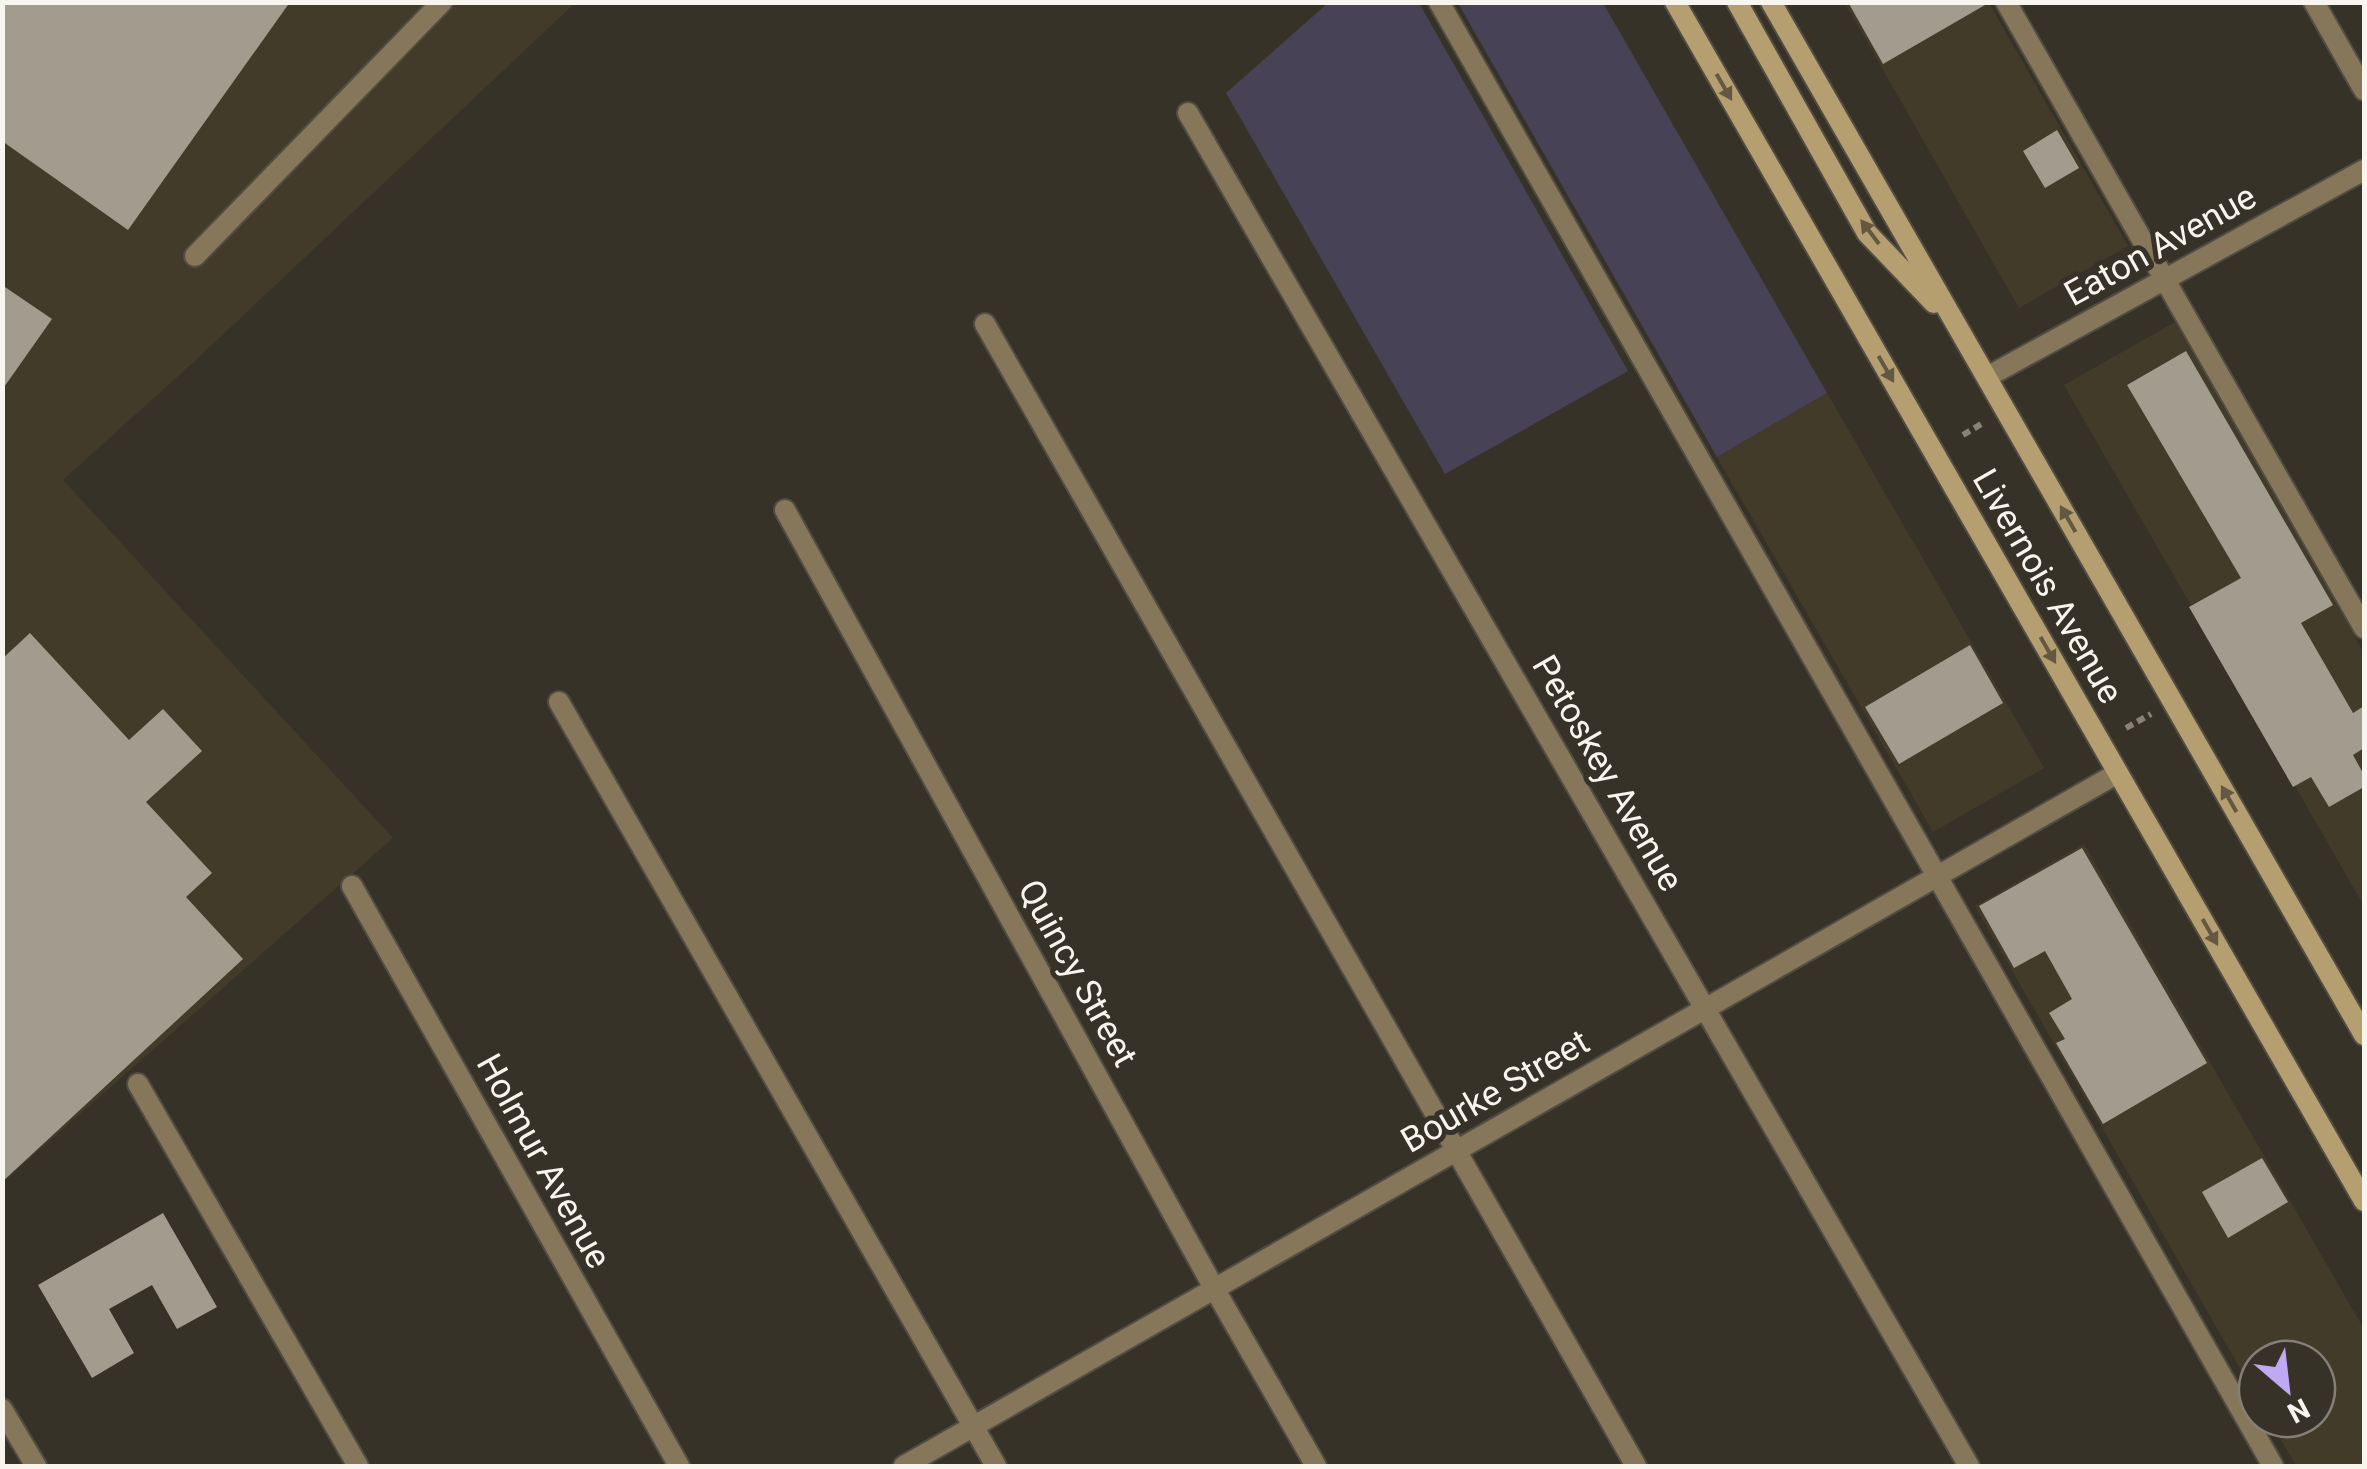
<svg xmlns="http://www.w3.org/2000/svg" width="2367" height="1469" viewBox="0 0 2367 1469" font-family="Roboto,sans-serif">
<rect width="100%" height="100%" fill="#373227"/>
<g fill="#433b2a">
<polygon points="3,3 575,3 198,358 63,480 393,838 3,1182"/>
<polygon points="1845,3 1989,3 2128,246 2019,308"/>
<polygon points="2175,322 2364,653 2364,906 2064,385"/>
<polygon points="1827,393 2044,768 1933,832 1717,457"/>
<polygon points="2084,844 2364,1329 2364,1466 2296,1466 2269,1419 2317,1419 2317,1359 2257,1359 2257,1398 1975,906"/>
</g>
<g fill="#484256">
<polygon points="1328,3 1419,3 1628,371 1445,474 1226,93"/>
<polygon points="1458,3 1603,3 1827,393 1717,457"/>
</g>
<g fill="#a29c8f">
<polygon points="2,2 290,2 128,230 2,141"/>
<polygon points="1848,2 1984,2 1985,5 1883,64"/>
<polygon points="2057,130 2079,168 2045,188 2023,151"/>
<polygon points="2,285 52,319 2,390"/>
<polygon points="2186,351 2333,605 2301,623 2353,713 2364,706 2364,748 2353,755 2364,775 2364,787 2329,807 2311,777 2293,787 2189,607 2241,578 2127,385"/>
<polygon points="30,633 129,740 163,709 202,751 146,802 212,873 186,897 243,959 2,1182 2,659"/>
<polygon points="1970,645 2003,703 1899,764 1865,707"/>
<polygon points="2082,848 2207,1063 2103,1124 2056,1043 2065,1039 2049,1013 2072,999 2045,951 2014,968 1979,906"/>
<polygon points="2262,1158 2288,1202 2228,1238 2202,1192"/>
<polygon points="163,1213 217,1307 177,1329 152,1285 109,1309 134,1353 92,1378 38,1285"/>
</g>
<g fill="none" stroke-linecap="round" stroke-linejoin="round">
<g stroke="#524d43" stroke-width="24">
<g id="service">
<polyline points="1439,2 2273,1466"/>
<polyline points="2006,2 2364,628"/>
<polyline points="195,256 442,2"/>
<polyline points="985,324 1636,1466"/>
<polyline points="559,702 996,1466"/>
<polyline points="138,1084 358,1466"/>
</g>
</g>
<g stroke="#524d43" stroke-width="24">
<g id="minor">
<polyline points="2314,2 2364,90"/>
<polyline points="1188,113 1969,1466"/>
<polyline points="1987,377 2364,170"/>
<polyline points="785,510 1214,1288 1316,1466"/>
<polyline points="352,886 679,1466"/>
<polyline points="904,1466 2118,773"/>
</g>
</g>
<g stroke="#524d43" stroke-width="24">
<polyline id="tertiary" points="2,1409 36,1466"/>
</g>
<g stroke="#524d43" stroke-width="24">
<g id="secondary">
<polyline points="1675,2 2364,1201"/>
<polyline points="1737,2 1867,233 1934,303"/>
<polyline points="1771,2 2364,1035"/>
</g>
</g>
<g stroke="#88837a" stroke-width="6" stroke-dasharray="8 5" stroke-linecap="butt">
<polyline points="1963,435 1983,423"/>
<polyline points="2126,728 2151,714"/>
</g>
<use href="#service" stroke="#86775b" stroke-width="20"/>
<use href="#minor" stroke="#86775b" stroke-width="20"/>
<use href="#tertiary" stroke="#86775b" stroke-width="20"/>
<use href="#secondary" stroke="#b59e70" stroke-width="20"/>
</g>
<defs><path id="oneway-solid" d="M-6-.8H1V-3.2L6.5 0L1 3.2V.8H-6Z" transform="scale(2.5)"/></defs>
<g fill="#635841">
<use href="#oneway-solid" transform="translate(1724 87) rotate(60)"/>
<use href="#oneway-solid" transform="translate(1870 232) rotate(-127)"/>
<use href="#oneway-solid" transform="translate(1886 369) rotate(60)"/>
<use href="#oneway-solid" transform="translate(2068 519) rotate(-120)"/>
<use href="#oneway-solid" transform="translate(2048 650) rotate(60)"/>
<use href="#oneway-solid" transform="translate(2229 799) rotate(-120)"/>
<use href="#oneway-solid" transform="translate(2210 932) rotate(60)"/>
</g>
<g text-anchor="middle" stroke-width="10" stroke-linejoin="round" paint-order="stroke">
<g font-size="35" fill="#f8f4ee" stroke="#373227">
<text transform="translate(2160 245) rotate(-29)" y="12">Eaton Avenue</text>
<text transform="translate(2048 586) rotate(60)" y="12">Livernois Avenue</text>
<text transform="translate(1608 773) rotate(60)" y="12">Petoskey Avenue</text>
<text transform="translate(1078 973) rotate(61)" y="12">Quincy Street</text>
<text transform="translate(1495 1091) rotate(-30)" y="12">Bourke Street</text>
<text transform="translate(544 1161) rotate(61)" y="12">Holmur Avenue</text>
</g>
</g>
<rect width="2367" height="1469" fill="none" stroke="#f8f4ee" stroke-width="10"/>
<g transform="translate(2287 1389) rotate(152)"><circle r="48" fill="#373227" stroke="#848077" stroke-width="2.5"/>
<path d="M0-8L18 38L0 25L-18 38Z" fill="#bfa9f4"/>
<text y="-15" font-size="28" font-weight="bold" text-anchor="middle" fill="#f8f4ee">N</text>
</g>
</svg>
